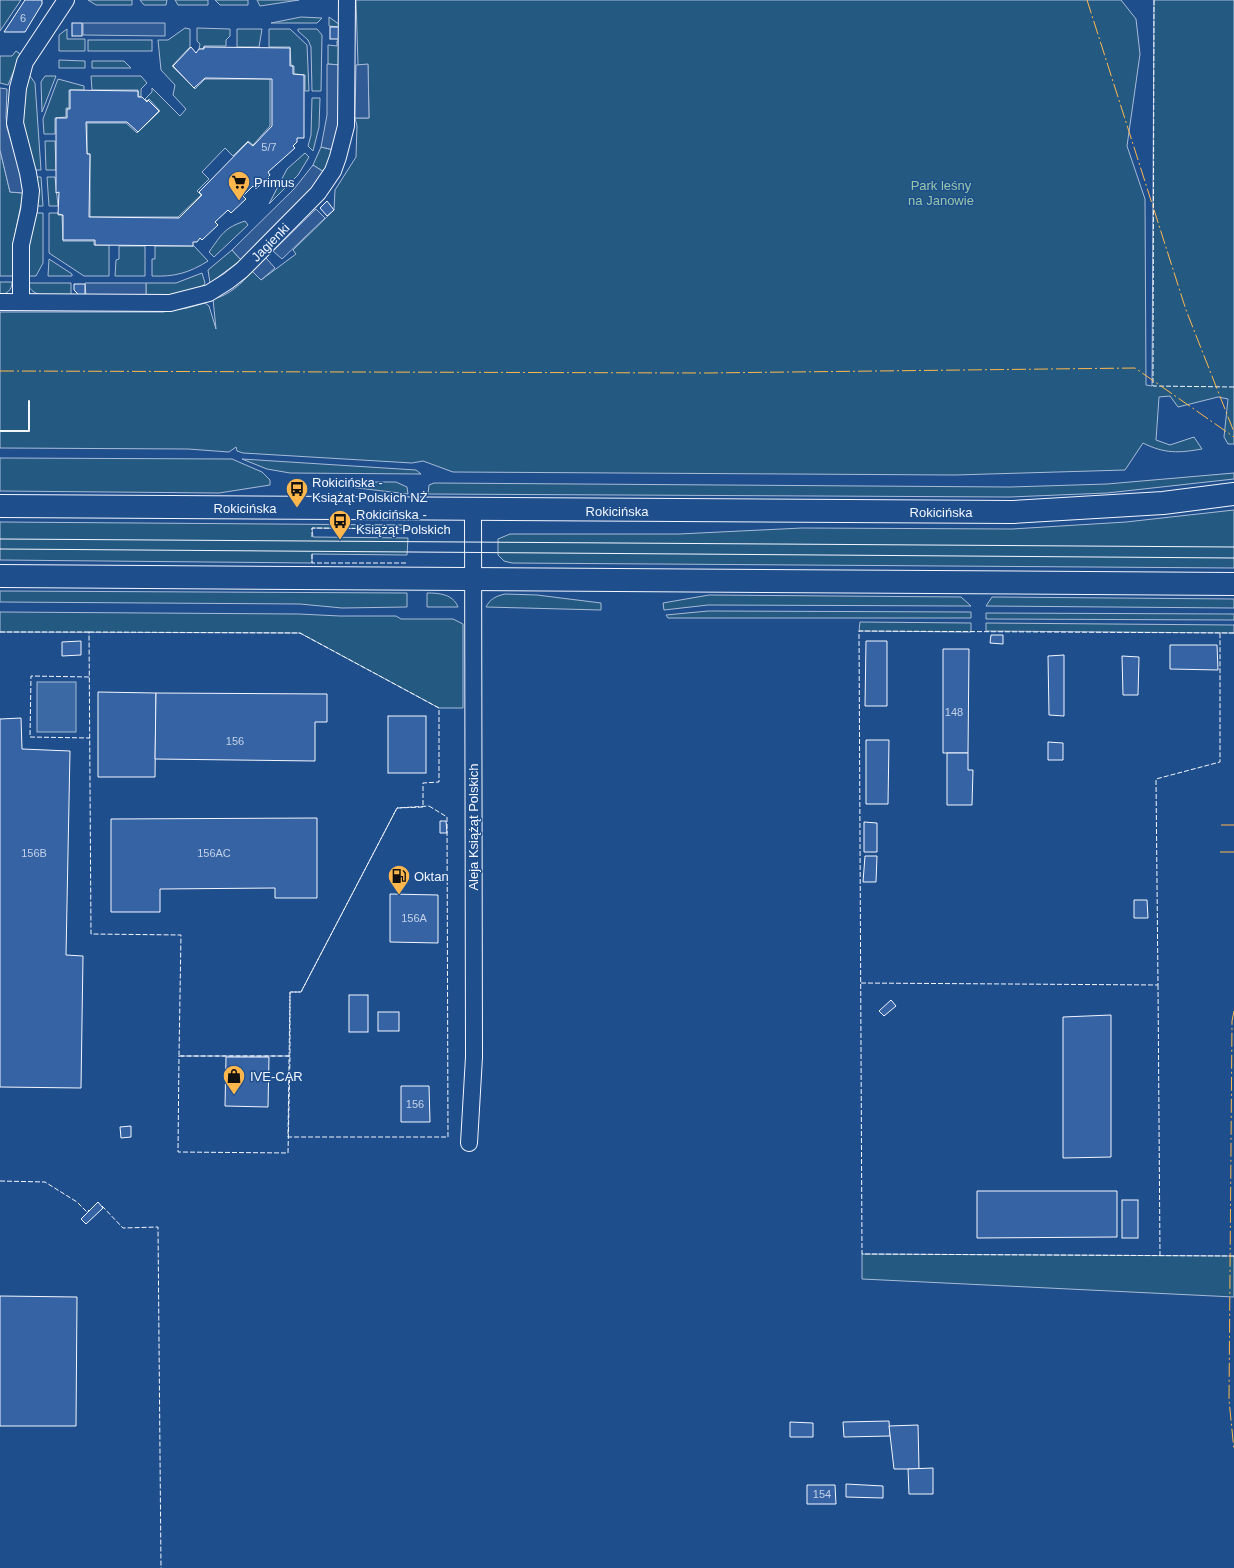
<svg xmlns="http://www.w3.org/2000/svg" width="1234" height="1568" viewBox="0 0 1234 1568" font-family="Arial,sans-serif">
<rect width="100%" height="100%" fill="#1f4e8c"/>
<g fill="#245a82" stroke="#a8bbd7">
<polygon points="0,0 21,0 0,31"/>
<polygon points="88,0 132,0 132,5 96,5"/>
<polygon points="140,0 167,0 166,5 144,5"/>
<polygon points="175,0 208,0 208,5 178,5"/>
<polygon points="215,0 248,0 248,5 220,5"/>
<polygon points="257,0 299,0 260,6"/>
<path d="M 356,0 L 1121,0 L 1136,19 L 1140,54 L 1127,146 L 1145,199 L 1146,385 L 1152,386 L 1154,0 L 1234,0 L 1234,444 L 1228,444 L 1224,437 L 1228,399 L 1218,397 L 1178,407 L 1170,396 L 1159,397 L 1156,440 L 1170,445 L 1194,437 L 1202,449 C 1179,453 1165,454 1143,443 L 1125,470 L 955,475 L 453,472 L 423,461 L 412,463 L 243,453 L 237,451 L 236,447 L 229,452 L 188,449 L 0,448 L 0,312 L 163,312 L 187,308 L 205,303 L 209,306 L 216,329 L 213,299 C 228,296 243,283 252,271 L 261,280 L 296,254 L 293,250 L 334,210 L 335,190 L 356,157 L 357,126 L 355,118 L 369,118 L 368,65 L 358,65 Z"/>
<polygon points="301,17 322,18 317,23 271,23"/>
<polygon points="329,17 340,25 341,65 328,64 328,45 337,46 337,41 339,41 339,27 329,26"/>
<polygon points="185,28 190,29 190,47 172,66 195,89 205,79 270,79 270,126 253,145 248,141 233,156 225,148 202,172 209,179 197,191 201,195 178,217 90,217 90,154 87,154 87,123 126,123 137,133 160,111 149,99 147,101 145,99 152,92 152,88 180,116 186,109 173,95 175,85 161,70 158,40 168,40"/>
<polygon points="197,28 230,29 230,36 226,40 226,46 204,46 203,49 199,49 200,44 197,41"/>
<polygon points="67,29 67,39 85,39 85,51 59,51 59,35"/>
<polygon points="237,29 262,29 259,47 237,47"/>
<polygon points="269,29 290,29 307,45 309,91 305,91 305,75 294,74 294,66 291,65 290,47 269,47"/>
<polygon points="298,29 317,29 322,35 321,91 312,91 311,47 308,40 298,31"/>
<rect x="88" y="40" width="64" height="11"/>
<polygon points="16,51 19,53 20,56 8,85 0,83 0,56 12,56"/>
<polygon points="59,60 85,61 85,68 59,68"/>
<polygon points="92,61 124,61 131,68 92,68"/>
<path d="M 28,76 L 30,76 L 35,83 L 41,170 L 35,170 C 25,132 17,114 28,76 Z"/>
<polygon points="45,76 56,76 42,112 41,82"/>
<polygon points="91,76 141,76 147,83 141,89 141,97 139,97 138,90 92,90"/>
<polygon points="58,79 84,86 84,90 69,90 69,108 66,108 66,117 55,118 55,134 44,134 43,119"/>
<polygon points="312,98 320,98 319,127 313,151 308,146 311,135"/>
<polygon points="45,141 55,141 56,170 46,170"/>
<polygon points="321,147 334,150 324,172 313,165"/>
<polygon points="0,150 10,192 23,193 23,195 13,244 13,276 0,276"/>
<polygon points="305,153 309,157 298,175 269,204 287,169"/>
<polygon points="36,177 41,177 43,206 37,206 38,192"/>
<polygon points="47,177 55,177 58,206 49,206"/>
<polygon points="36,213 43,213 43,263 36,276 28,276 28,246"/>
<polygon points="49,213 58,213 58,215 62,215 63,241 94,241 94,245 109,245 109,276 84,276 49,253"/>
<path d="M 245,221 L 248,225 L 214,257 L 209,252 C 222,234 224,228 245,221 Z"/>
<polygon points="119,246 145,246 145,276 115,276 116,260 119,259"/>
<path d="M 155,246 L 194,246 L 208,261 C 189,273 174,277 152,276 L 152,259 L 155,259 Z"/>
<polygon points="232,250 241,260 210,283 208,270"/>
<polygon points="49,259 72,274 72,276 48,276"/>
<polygon points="202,273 205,283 203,286 170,296 146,296 146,283 176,283"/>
<path d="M 0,282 L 12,282 C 12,290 7,294 0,295 Z"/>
<path d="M 28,283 L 71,283 L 71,296 C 57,295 31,300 28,283 Z"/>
<polygon points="0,458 232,459 262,472 270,480 270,485 219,493 0,491"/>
<polygon points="242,459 416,470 421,474 290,473 267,469"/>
<polygon points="1234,473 1234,479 1107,493 1010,497 428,494 429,485 434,483 1010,487 1107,484"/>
<polygon points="335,482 396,482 407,487 408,494 333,485"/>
<polygon points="1234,510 1234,568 512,563 504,561 498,555 498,539 510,534 679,534 802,528 1012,529 1126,522"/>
<polygon points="0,522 408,525 408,529 312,528 313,537 408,538 407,555 312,554 312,563 0,560"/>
<polygon points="0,591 407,593 407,607 342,608 300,604 0,602"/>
<path d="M 427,593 C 439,593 453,594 458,607 L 427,607 Z"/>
<path d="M 505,594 L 537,595 L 601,603 L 601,610 L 486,607 C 490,599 496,596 505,594 Z"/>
<polygon points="709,595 961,597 971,606 708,605 664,610 663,603"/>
<polygon points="992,597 1234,599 1234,608 986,606"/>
<polygon points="708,611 971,612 971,618 668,618 666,615"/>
<polygon points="0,612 299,614 340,616 396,616 401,619 453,619 463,624 463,708 439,708 300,633 0,632"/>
<polygon points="986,613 1234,614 1234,620 986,619"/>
<polygon points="860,622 971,623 971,632 859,631"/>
<polygon points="986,623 1234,625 1234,633 986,631"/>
<polygon points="862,1254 1234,1256 1234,1297 862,1279"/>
</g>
<g fill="#305b95" stroke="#a8bbd7">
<polygon points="83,23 165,23 165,36 83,35"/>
<polygon points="327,64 341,65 340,124 334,150 321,147 327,115"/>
<polygon points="368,64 369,118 355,118 356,65"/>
<polygon points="0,88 7,89 6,116 7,128 19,166 23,193 10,192 0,150"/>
<polygon points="313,165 324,172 315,185 241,260 232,250 294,189"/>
<polygon points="316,209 325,218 282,259 273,251"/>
<polygon points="266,258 275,268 261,280 252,271"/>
<polygon points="85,283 146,283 146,296 86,296"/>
</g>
<rect fill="#3b69a3" stroke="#a8bbd7" x="37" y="682" width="39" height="50"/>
<g fill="#3563a3" stroke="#f2f6ff">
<polygon points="25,0 42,0 42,4 25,32 4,32"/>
<rect x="72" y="23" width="10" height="13"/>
<rect x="330" y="27" width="9" height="12"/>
<polygon points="191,47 196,53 199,49 204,49 204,47 290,48 290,66 293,66 293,74 304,75 304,138 297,138 297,142 293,146 295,148 268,172 270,175 256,189 253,186 243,196 246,199 231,213 228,210 215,222 218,225 202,240 200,238 197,242 193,242 193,246 95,245 95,240 63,240 63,215 58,214 59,192 56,193 56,118 67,118 67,109 70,109 70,90 138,91 138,97 142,97 147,102 148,100 159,111 138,132 127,122 86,122 87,154 90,154 89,217 179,218 202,195 199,192 248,142 253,146 272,126 272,79 205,78 194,88 173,66"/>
<polygon points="327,201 334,210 327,216 320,208"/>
<polygon points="74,284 85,284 85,295 79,295 74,290"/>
<polygon points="991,635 1003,635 1003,644 990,643"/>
<polygon points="81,641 81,655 62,656 62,642"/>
<polygon points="866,641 887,641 887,706 865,706"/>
<polygon points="1170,645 1217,645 1218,670 1170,669"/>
<polygon points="943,649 969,649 968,753 943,753"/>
<polygon points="1064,655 1064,716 1049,715 1048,656"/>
<polygon points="1122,656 1139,657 1138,695 1123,695"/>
<polygon points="98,692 156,693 155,777 98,777"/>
<polygon points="156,693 327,694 327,722 315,722 315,761 155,759"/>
<rect x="388" y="716" width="38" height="57"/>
<polygon points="21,718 22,749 70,751 66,955 83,956 81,1088 0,1087 0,719"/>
<polygon points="866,740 889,740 888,804 866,804"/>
<polygon points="1048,742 1063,743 1063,760 1048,760"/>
<polygon points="947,753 968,753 968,770 973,770 972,805 947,805"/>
<polygon points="317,818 317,898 275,898 275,888 160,889 160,912 111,912 111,819"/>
<polygon points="440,821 446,821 447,833 440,833"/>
<polygon points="864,822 877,823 877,852 864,852"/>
<polygon points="865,856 877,856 876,882 863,882"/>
<polygon points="390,894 438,895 438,943 390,942"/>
<polygon points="1134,900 1147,900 1148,918 1134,918"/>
<rect x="349" y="995" width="19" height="37"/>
<polygon points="891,1000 896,1006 884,1016 879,1011"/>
<rect x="378" y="1012" width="21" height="19"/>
<polygon points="1111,1015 1111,1157 1063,1158 1063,1017"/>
<polygon points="226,1057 269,1057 268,1107 225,1106"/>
<polygon points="401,1086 429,1086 430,1122 401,1122"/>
<polygon points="131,1126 131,1137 121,1138 120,1127"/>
<polygon points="977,1191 1117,1191 1117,1237 977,1238"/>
<rect x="1122" y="1200" width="16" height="38"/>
<polygon points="98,1202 103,1208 86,1224 81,1219"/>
<polygon points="0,1296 77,1297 76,1426 0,1426"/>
<polygon points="889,1421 890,1436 844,1437 843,1422"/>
<polygon points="790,1422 813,1423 813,1437 790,1437"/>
<polygon points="918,1425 919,1469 894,1469 889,1426"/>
<polygon points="933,1468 933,1494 909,1494 908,1469"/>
<polygon points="846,1484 883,1486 883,1498 846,1497"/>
<polygon points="807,1485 835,1485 836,1504 807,1504"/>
</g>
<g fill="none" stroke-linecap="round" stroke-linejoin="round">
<g stroke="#f2f6ff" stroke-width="18">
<g id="minor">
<polyline points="0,302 170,303 209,293 228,281 242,270 318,193 333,171 338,157 346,126 347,0"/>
<polyline points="21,302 21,245 29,210 31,191 28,173 15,123 18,88 25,62 66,0"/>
<polyline points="469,1143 474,1057 473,510"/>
</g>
</g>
<g stroke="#f2f6ff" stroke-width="24">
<g id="secondary">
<polyline points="0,506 1013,512 1163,503 1234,494"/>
<polyline points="0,576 1234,584"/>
</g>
</g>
<use href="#minor" stroke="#1f4e8c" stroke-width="16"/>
<use href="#secondary" stroke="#1f4e8c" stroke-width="22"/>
<g stroke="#f2f6ff" stroke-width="1">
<polyline points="0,539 1234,547"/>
<polyline points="0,549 1234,558"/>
</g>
<g stroke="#f2f6ff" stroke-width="1" stroke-dasharray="5 2" stroke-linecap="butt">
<polyline points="1154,0 1153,386 1234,387"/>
<polyline points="312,537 312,528 408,529"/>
<polyline points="312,554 312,563 407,563"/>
<polyline points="0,632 89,632"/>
<polygon points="89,632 300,633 439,708 439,782 423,783 423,807 397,808 301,992 290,992 290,1056 179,1056 181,935 91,934"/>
<polyline points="1234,633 859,631 862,1254 1234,1256"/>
<polyline points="89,677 31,676 30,737 90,738"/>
<polygon points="429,806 447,817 448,1137 288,1137 290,992 301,992 397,808"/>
<polyline points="861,983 1158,985 1156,779 1220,762 1220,633"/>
<polyline points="1158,985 1160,1256"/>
<polygon points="179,1056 290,1056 288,1153 178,1152"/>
<polyline points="0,1181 45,1182 77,1202 87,1212 89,1210"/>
<polyline points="102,1206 123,1228 158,1227 161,1568"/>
</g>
<polyline stroke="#f2f6ff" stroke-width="2" points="0,431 29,431 29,401"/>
<g stroke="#ffb74d" stroke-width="1" stroke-dasharray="14 3 2 3" stroke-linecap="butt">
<polyline points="1087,0 1186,310 1234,432"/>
<polyline points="0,371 705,373 1135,368 1234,437"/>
<polyline points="1221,825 1234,825"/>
<polyline points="1220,852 1234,852"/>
<polyline points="1234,1011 1232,1021 1229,1400 1234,1450"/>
</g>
</g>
<defs>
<g id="supermarket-pin" transform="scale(1.15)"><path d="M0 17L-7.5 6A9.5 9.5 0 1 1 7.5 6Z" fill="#ffb74d" stroke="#1f4e8c"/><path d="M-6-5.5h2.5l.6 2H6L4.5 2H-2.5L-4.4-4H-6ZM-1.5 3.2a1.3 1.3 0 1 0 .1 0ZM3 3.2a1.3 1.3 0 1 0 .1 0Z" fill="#111"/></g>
<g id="bus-pin" transform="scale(1.15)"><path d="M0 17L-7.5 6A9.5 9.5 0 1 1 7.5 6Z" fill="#ffb74d" stroke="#1f4e8c"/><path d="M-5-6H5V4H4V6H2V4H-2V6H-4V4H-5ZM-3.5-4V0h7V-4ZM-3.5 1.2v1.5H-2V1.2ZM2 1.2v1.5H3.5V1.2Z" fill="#111"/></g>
<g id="fuel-pin" transform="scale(1.15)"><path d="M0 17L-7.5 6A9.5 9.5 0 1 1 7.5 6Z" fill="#ffb74d" stroke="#1f4e8c"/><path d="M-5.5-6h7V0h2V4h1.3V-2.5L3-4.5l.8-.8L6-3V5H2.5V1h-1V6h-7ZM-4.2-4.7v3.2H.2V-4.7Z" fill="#111"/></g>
<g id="shop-pin" transform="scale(1.15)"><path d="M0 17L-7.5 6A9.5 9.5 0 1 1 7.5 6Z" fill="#ffb74d" stroke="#1f4e8c"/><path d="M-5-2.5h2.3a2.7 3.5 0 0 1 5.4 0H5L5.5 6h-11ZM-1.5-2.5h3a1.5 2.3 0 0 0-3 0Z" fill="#111"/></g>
</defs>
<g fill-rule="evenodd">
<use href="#supermarket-pin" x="239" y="182"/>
<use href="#bus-pin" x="297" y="489"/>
<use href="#bus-pin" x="340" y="521"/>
<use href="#fuel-pin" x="399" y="876"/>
<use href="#shop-pin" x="234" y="1076"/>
</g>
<g text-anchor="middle" stroke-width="3" stroke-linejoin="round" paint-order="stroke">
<g font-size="11" fill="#c3d1e8">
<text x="23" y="22">6</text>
<text x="269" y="151">5/7</text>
<text x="954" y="716">148</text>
<text x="235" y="745">156</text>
<text x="34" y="857">156B</text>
<text x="214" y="857">156AC</text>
<text x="414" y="922">156A</text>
<text x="415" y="1108">156</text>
<text x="822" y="1498">154</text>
</g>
<g font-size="13" fill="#f2f6ff" stroke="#1f4e8c" text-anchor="start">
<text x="254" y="187">Primus</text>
<text x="312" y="487">Rokicińska -<tspan x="312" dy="15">Książąt Polskich NŻ</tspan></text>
<text x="356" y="519">Rokicińska -<tspan x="356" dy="15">Książąt Polskich</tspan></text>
<text x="414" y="881">Oktan</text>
<text x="250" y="1081">IVE-CAR</text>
</g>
<g font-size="13" fill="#97c8a6" stroke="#1f4e8c">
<text x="941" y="190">Park leśny<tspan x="941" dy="15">na Janowie</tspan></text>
</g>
<g font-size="13" fill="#f2f6ff" stroke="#1f4e8c">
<text transform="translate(270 242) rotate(-45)" y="5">Jagienki</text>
<text x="245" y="513">Rokicińska</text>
<text x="617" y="516">Rokicińska</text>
<text x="941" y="517">Rokicińska</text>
<text transform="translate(473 827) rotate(-90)" y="5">Aleja Książąt Polskich</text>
</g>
</g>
</svg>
